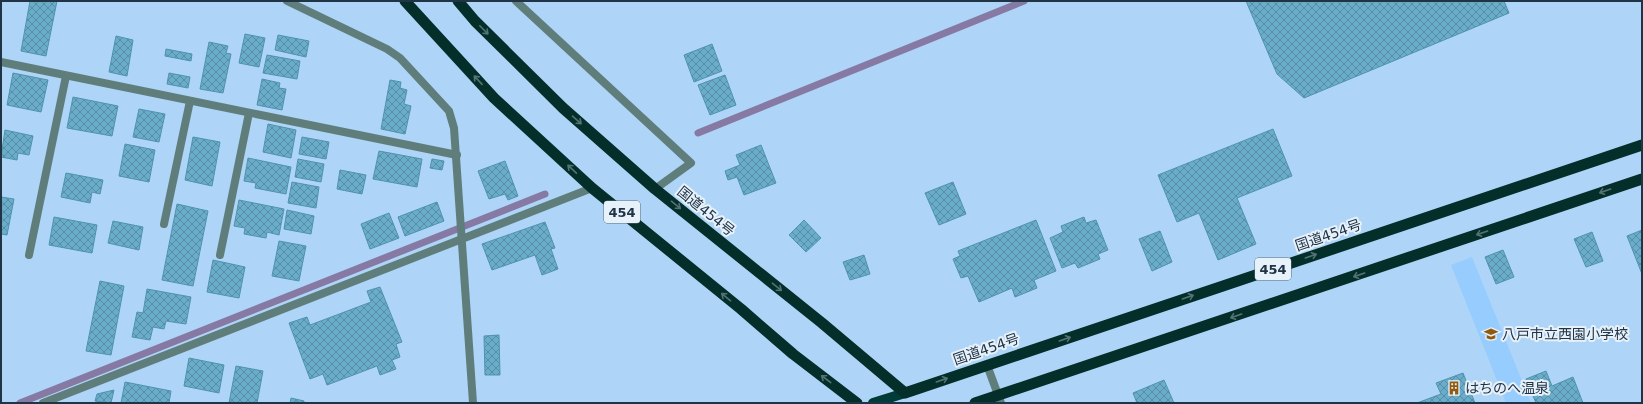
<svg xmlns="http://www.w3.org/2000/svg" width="1643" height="404" viewBox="0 0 1643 404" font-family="'DejaVu Sans','Noto Sans JP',sans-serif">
<defs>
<pattern id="building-cross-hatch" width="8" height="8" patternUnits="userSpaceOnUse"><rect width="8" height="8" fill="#6aadca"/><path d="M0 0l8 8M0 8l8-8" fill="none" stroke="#578ea6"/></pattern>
</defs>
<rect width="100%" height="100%" fill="#aed4f7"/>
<polygon fill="#96ccfe" points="1472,257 1531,403 1506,403 1451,265"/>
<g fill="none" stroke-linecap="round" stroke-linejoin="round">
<g stroke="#8679a4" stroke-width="7">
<polyline points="698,133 1024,1"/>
<polyline points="20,403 545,194"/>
</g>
</g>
<g fill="url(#building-cross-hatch)" stroke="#4f93ae">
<polygon points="30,1 57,1 46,56 21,51"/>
<polygon points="1246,1 1504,1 1509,13 1304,98 1277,74"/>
<polygon points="245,34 265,38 259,67 239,63"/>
<polygon points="278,35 309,41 306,57 275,50"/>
<polygon points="116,36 133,40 127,76 109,72"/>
<polygon points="209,42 228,46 226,53 231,54 223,93 200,89"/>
<polygon points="712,44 722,71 694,82 684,55"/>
<polygon points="166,49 192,54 191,61 165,56"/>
<polygon points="267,55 300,61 297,79 263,73"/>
<polygon points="13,73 48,80 41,112 7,105"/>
<polygon points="169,73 190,77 188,88 167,84"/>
<polygon points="725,75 736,105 710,115 698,85"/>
<polygon points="262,79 280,83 279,88 286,89 282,110 257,105"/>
<polygon points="390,80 401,82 400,88 407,90 404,104 411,106 405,134 381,129"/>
<polygon points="73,97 118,106 112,136 67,128"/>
<polygon points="139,109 165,114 159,142 133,137"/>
<polygon points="268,124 296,130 291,158 263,152"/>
<polygon points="1273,129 1292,176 1237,198 1256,244 1218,260 1199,213 1177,222 1158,175"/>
<polygon points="5,130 33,136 29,155 18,153 17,160 1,157"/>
<polygon points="193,137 220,142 212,186 185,180"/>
<polygon points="302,137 329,142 326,159 299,154"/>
<polygon points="125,144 155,150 149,182 119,176"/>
<polygon points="761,145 776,183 744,195 737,177 728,180 725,171 740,165 736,155"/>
<polygon points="379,151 422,159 417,187 373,179"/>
<polygon points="248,158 291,167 286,194 255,188 256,183 244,181"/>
<polygon points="298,159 324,164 321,182 295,177"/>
<polygon points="432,159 444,161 442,170 430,168"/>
<polygon points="505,161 518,196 508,200 505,194 489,199 478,171"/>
<polygon points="340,170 366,175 362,194 337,189"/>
<polygon points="66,173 103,180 100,194 92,192 90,203 61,197"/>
<polygon points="292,182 319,187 316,208 288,203"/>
<polygon points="953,182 966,214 939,225 925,193"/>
<polygon points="1,197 14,199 7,235 1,234"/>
<polygon points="239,200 284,209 279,235 267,232 266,238 244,234 245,228 234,226"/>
<polygon points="437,202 444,221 405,236 398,217"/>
<polygon points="177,204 208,211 193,286 162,280"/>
<polygon points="287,210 314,216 311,234 284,229"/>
<polygon points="389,213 399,238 370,249 361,224"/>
<polygon points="54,217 97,225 92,253 49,245"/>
<polygon points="1084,217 1086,223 1096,220 1108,250 1098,254 1100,259 1078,268 1075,263 1062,268 1050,238 1063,232 1061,226"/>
<polygon points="804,220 821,238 806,252 789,235"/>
<polygon points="1036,220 1056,271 1034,280 1037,288 1015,297 1012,288 979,302 968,276 961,278 953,259 960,256 958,251"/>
<polygon points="113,221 143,227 139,250 108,243"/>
<polygon points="545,222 555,248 551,249 558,269 542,275 535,255 492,270 482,244"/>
<polygon points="1642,230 1642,274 1627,236"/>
<polygon points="1160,231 1172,262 1152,271 1139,239"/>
<polygon points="1592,232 1603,261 1586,267 1574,239"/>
<polygon points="279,241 306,246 299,281 272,276"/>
<polygon points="1503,250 1514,277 1496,284 1485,257"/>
<polygon points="864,255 870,274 850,280 843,262"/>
<polygon points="213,260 245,267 239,298 207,292"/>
<polygon points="100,281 124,286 111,355 86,351"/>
<polygon points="380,287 402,342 396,344 400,357 392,360 396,369 380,375 377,366 327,385 323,374 310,379 289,323 307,317 310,325 371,302 367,291"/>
<polygon points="147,289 191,297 186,324 166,321 164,329 153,327 150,340 132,337 137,312 143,313"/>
<polygon points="499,335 500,375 485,375 484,336"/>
<polygon points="189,358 224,365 219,393 184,386"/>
<polygon points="236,366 263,371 257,403 229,403"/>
<polygon points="1546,371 1552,386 1573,377 1583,403 1536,403 1526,379"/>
<polygon points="1463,373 1475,403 1417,403 1441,394 1436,383"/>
<polygon points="1164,380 1174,403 1137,403 1133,393"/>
<polygon points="125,382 171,391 169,403 121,403"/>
<polygon points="114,390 111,403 95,401 97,394"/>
<polygon points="291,398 304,401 304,403 290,403"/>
</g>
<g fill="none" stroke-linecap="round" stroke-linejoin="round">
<g stroke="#5f7e7b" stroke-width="8">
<polyline points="287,1 387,49 400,58 449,111 454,128 473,403"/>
<polyline points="516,1 691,163 655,189"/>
<polyline points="1,62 457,155"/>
<polyline points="164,224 190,101"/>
<polyline points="29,255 66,76"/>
<polyline points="220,255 249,113"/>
<polyline points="987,365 1001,403"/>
<polyline points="43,403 592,188"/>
</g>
<polyline stroke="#013b37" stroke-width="10" points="873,403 905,393"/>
<g stroke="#042e2a" stroke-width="11">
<polyline points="405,1 494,98 592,188 741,309 793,354 857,403"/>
<polyline points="458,1 475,21 563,108 655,189 822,323 905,393 1642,145"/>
<polyline points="975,403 1642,179"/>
</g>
</g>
<defs><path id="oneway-shaft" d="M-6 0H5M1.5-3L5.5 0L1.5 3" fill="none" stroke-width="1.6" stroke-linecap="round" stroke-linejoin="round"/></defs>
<g stroke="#537273">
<use href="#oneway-shaft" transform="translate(484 30) rotate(45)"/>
<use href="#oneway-shaft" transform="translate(478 80) rotate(-133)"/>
<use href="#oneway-shaft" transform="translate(577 120) rotate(41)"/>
<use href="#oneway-shaft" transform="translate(572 169) rotate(-137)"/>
<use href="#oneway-shaft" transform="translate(1605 191) rotate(161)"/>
<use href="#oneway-shaft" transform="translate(676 205) rotate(39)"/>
<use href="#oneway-shaft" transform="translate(1482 233) rotate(161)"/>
<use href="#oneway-shaft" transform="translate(1311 256) rotate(-19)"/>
<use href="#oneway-shaft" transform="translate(1359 275) rotate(161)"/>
<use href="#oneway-shaft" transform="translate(777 287) rotate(39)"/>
<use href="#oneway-shaft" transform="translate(726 297) rotate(-141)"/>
<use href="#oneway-shaft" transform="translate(1188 297) rotate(-19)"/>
<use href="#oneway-shaft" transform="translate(1236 316) rotate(161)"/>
<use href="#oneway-shaft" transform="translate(1065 339) rotate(-19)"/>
<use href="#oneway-shaft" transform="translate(826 379) rotate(-143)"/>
<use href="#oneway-shaft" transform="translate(942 380) rotate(-19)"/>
</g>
<defs>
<g id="school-bare" transform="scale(1.08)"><path d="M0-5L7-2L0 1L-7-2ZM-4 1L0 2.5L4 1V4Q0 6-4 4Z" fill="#905a0f" stroke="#e7f1fa" stroke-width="2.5" paint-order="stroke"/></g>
<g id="building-bare" transform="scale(1.08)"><path d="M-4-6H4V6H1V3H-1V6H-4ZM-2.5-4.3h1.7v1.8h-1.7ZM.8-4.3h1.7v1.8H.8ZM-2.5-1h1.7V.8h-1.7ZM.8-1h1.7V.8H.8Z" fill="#905a0f" stroke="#e7f1fa" stroke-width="2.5" paint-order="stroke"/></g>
</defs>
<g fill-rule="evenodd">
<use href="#school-bare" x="1491" y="334"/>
<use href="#building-bare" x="1454" y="388"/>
</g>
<g text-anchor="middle" stroke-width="4" stroke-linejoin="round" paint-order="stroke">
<g fill="#e7f1fa" stroke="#5c6d7c" stroke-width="1">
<rect x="604" y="201" width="36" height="22" rx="3"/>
<rect x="1255" y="258" width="36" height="22" rx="3"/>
</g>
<g font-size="13" font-weight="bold" fill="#213446">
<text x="622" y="217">454</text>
<text x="1273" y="274">454</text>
</g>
<g font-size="14" fill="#213446" stroke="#e7f1fa">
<text transform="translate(706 211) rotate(39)" y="5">国道454号</text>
<text transform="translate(1328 235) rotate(-19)" y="5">国道454号</text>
<text transform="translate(986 349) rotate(-19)" y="5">国道454号</text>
</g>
<g font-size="14" fill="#213446" stroke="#e7f1fa" text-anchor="start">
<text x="1502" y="339">八戸市立西園小学校</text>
<text x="1465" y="393">はちのへ温泉</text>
</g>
</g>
<rect width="1643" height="404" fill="none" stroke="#213446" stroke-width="4"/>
</svg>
